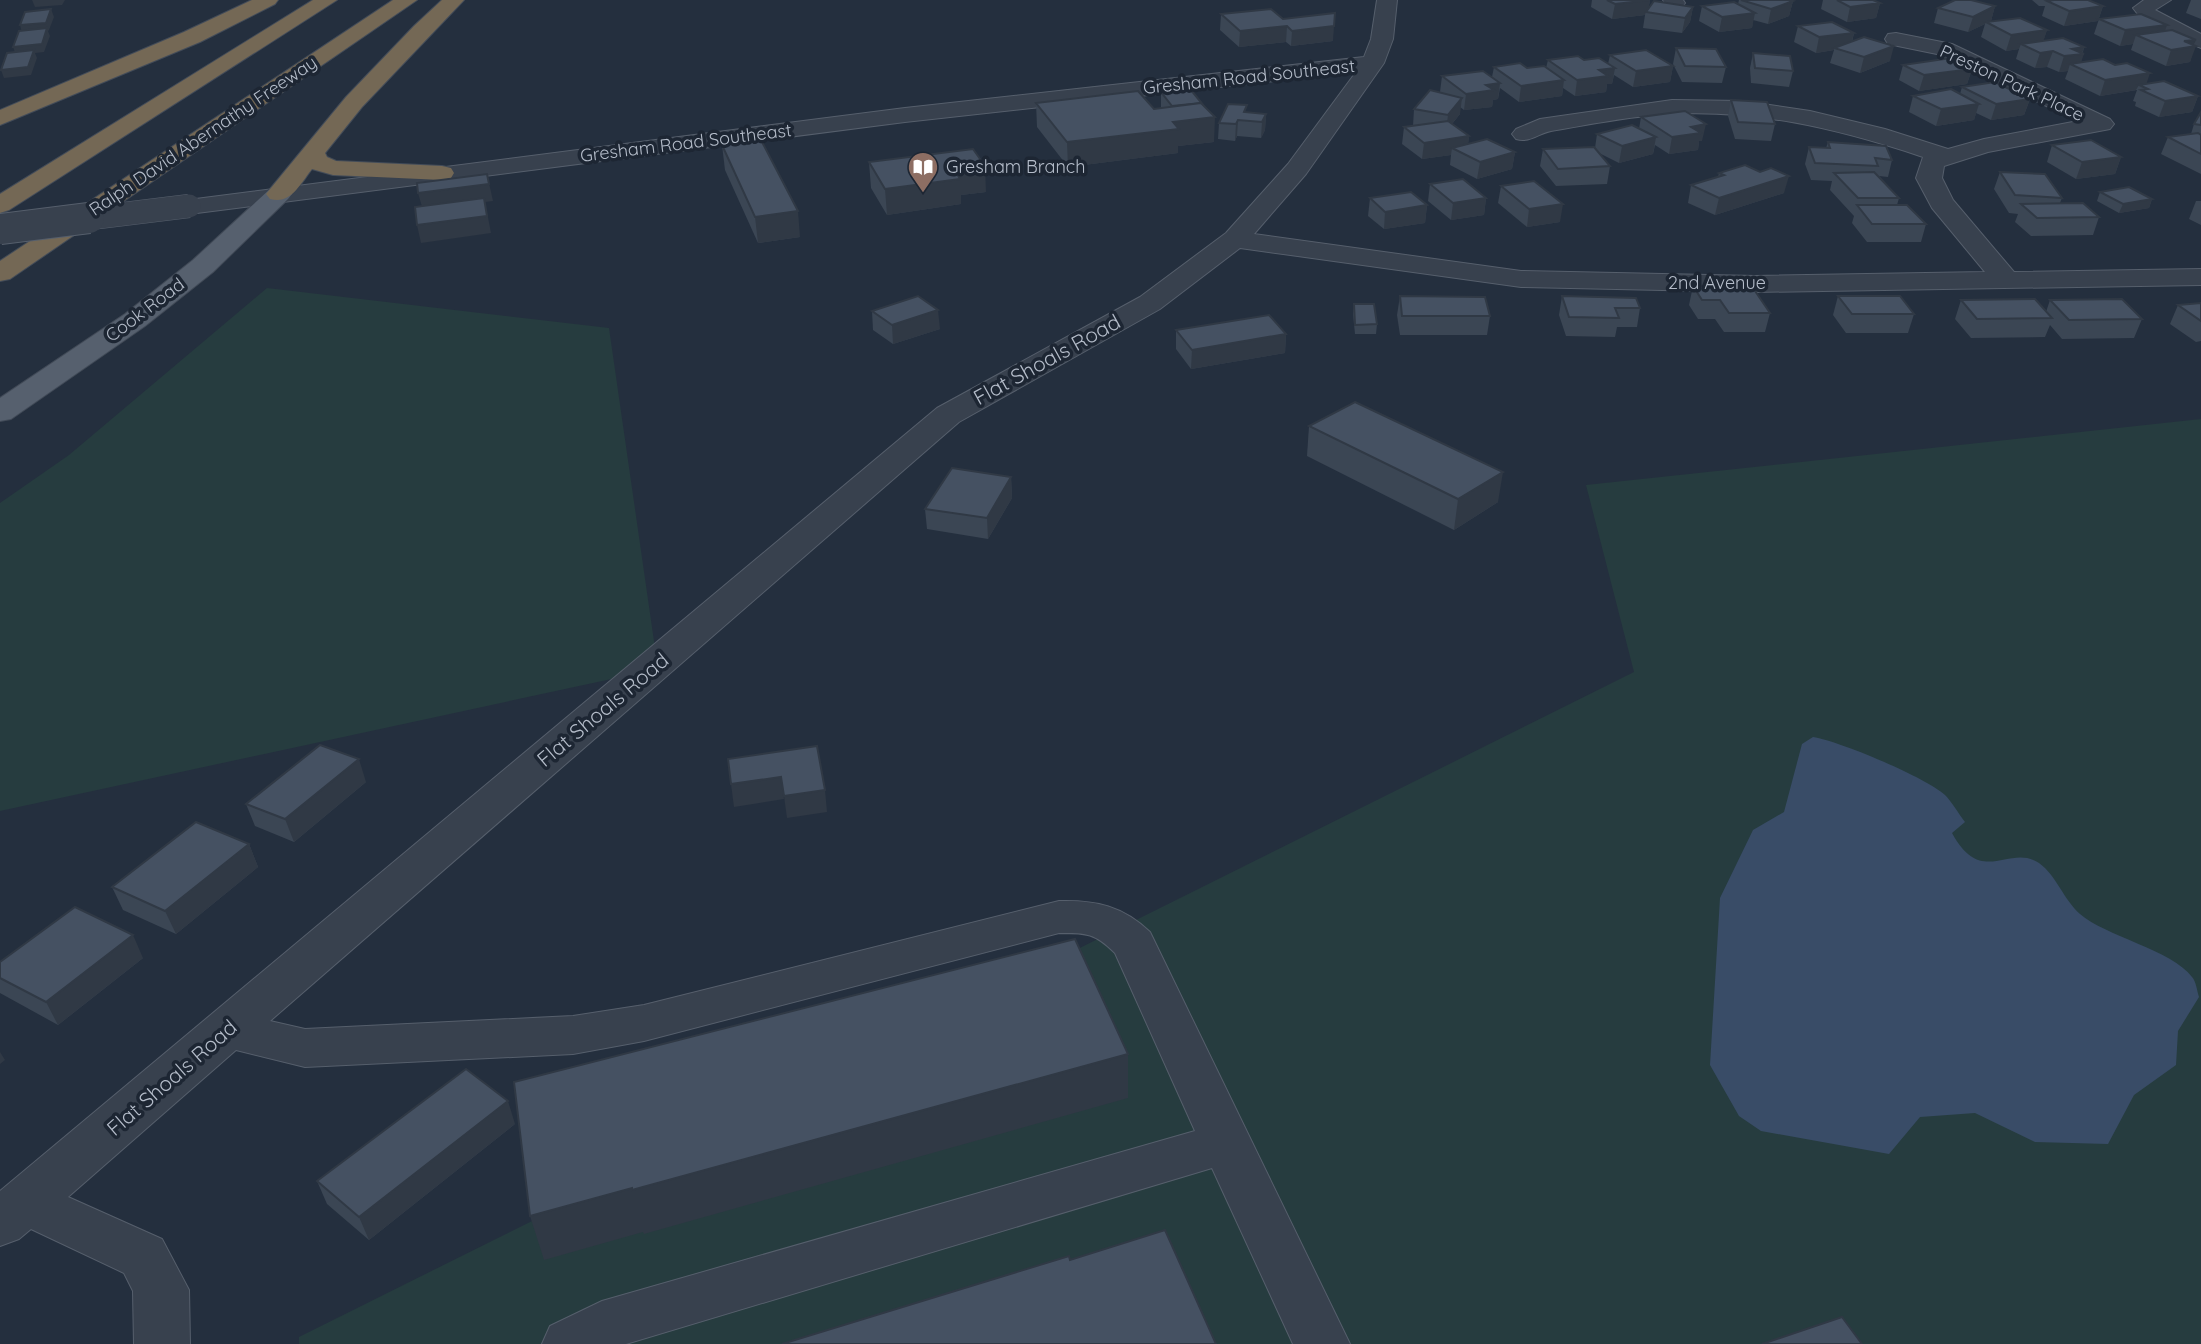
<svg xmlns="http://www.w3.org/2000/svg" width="2201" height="1344" viewBox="0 0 2201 1344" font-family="Quicksand,sans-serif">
<rect width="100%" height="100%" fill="#242f3e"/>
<g fill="#263c3f">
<polygon points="267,288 609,328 658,669 0,811 0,503 69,455"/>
<polygon points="2201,419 2201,1344 299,1344 299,1337 1634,672 1586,485"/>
</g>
<path fill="#394c67" d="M 1813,737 C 1839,741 1925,777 1945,795 C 1952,802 1958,813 1965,822 L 1952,833 C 1982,888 2009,843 2039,863 C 2056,875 2064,900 2080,914 C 2105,936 2172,950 2192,977 C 2196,981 2197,991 2199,997 L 2178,1031 L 2176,1065 L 2134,1095 L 2108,1144 L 2035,1142 L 1975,1113 L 1920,1117 L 1889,1154 L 1761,1131 L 1739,1116 L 1710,1065 L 1720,898 L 1753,830 L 1784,812 L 1802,744 Z"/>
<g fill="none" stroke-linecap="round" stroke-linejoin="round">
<g stroke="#565f6c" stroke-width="2">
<g id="minor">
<path d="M 1377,0 L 1397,0 L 1393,39 L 1384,63 L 1306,174 L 1254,234 L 1521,271 L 1755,276 L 1985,272 L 1932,208 L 1916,178 L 1923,157 C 1837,128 1748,107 1656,115 C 1621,118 1586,125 1551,131 C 1537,134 1530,143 1516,139 L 1512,134 L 1516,129 L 1540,119 L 1672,100 L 1743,101 L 1810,111 L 1885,129 L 1948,149 L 1984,139 L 2078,121 L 1937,54 L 1888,44 L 1885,39 L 1888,34 L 1896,33 L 1952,44 L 2110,119 L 2114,124 L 2110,129 L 1988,152 L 1944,166 L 1942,178 L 1953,200 L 2014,272 L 2201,269 L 2201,285 L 1755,292 L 1521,287 L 1240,248 L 1160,309 L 959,422 L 270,1021 L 305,1029 L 573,1016 L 644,1005 L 1059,901 C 1096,900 1123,906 1150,932 L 1350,1344 L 1293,1344 L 1212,1168 L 626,1344 L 542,1344 L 550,1326 L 602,1301 L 1195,1131 L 1115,953 C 1095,933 1087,933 1059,933 L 644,1041 L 573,1054 L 305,1067 L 236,1050 L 68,1197 L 162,1239 L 189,1290 L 190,1344 L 134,1344 L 133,1291 L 124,1273 L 31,1229 L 19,1239 L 0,1246 L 0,1191 L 937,408 L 1140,297 L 1226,233 L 1288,164 L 1356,72 L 905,122 L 189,214 L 180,211 L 176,206 L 180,201 L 905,108 L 1364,57 L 1371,39 Z"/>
<polygon points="1663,0 1683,0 1685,3 1682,7 1668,7"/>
<polygon points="2144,0 2171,0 2155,10 2201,34 2201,48 2144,22 2133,8"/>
</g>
</g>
<g stroke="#414a57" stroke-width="2">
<polygon id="major" points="279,186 288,189 292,194 288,199 213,272 145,326 11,419 0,421 0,398 125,314 193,260 270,189"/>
</g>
<g stroke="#434c59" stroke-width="2">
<g id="highway">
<polygon points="252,0 278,0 275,4 200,42 0,125 0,110 184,32"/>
<polygon points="313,0 337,0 9,210 0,213 0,194"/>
<polygon points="393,0 417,0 10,279 0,281 0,261"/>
<path d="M 442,0 L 464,0 L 362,107 L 325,153 L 327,157 L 336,161 L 442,166 L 451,168 L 454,173 L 451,178 L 442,180 L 333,175 L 312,169 C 300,184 291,205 270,199 L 266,194 L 346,97 L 414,26 Z"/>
</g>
</g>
<use href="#minor" fill="#38414e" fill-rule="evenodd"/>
<use href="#major" fill="#56606e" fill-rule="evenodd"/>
<use href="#highway" fill="#746855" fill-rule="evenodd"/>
<g stroke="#565f6c" stroke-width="24" stroke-linecap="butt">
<polyline id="minor-bridge-far1" points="75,220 189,206"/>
</g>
<g stroke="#565f6c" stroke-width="32" stroke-linecap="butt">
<polyline id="minor-bridge" points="0,229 89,218"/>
</g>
<use href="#minor-bridge-far1" stroke="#38414e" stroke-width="23"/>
<use href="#minor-bridge" stroke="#38414e" stroke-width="30"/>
</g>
<g fill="#3b4654">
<polygon points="1592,0 1650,0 1648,10 1693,7 1690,22 1682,33 1643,28 1645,15 1612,19 1591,7"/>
<polygon points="1739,0 1793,1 1789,16 1768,24 1753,20 1752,28 1719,32 1699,21 1702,6 1738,4"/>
<polygon points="1823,0 1873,0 1880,3 1876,18 1847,22 1821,9"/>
<polygon points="2032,0 2088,0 2103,6 2098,21 2064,26 2042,16 2045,6 2039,6"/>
<polygon points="2191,0 2201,0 2201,19 2186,13"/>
<polygon points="1995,6 1991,21 2047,30 2043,41 2084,47 2081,62 2146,83 2198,96 2192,112 2159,117 2135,106 2136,102 2133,101 2137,90 2100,96 2065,79 2068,71 2059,72 2047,67 2035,68 2016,59 2019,49 2006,51 1981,37 1985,24 1968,32 1934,23 1938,8"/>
<polygon points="1221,14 1283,19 1333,41 1291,46 1286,42 1239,47 1220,30"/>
<polygon points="2099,19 2165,31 2196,40 2190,62 2166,66 2131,50 2133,44 2120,46 2094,34"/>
<polygon points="1798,26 1854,33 1852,42 1890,61 1860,73 1830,63 1834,50 1816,53 1794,42"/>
<polygon points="1676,48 1726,67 1722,83 1682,82 1673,64"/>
<polygon points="1753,53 1793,71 1789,87 1751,83 1750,68"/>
<polygon points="1610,55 1673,66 1670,82 1633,87 1614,75 1612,84 1607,84 1606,92 1575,96 1563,88 1562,96 1519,102 1500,88 1498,99 1493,100 1492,107 1464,110 1460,107 1460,114 1452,124 1469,136 1468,144 1515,152 1512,169 1477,179 1450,165 1451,155 1422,159 1402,144 1404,127 1413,126 1414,109 1440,92 1442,76 1492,77 1494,67 1546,68 1548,60 1584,60 1608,64"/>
<polygon points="1903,65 1972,69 1967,84 1919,91 1899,80"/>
<polygon points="1962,87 2030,99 2024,115 1991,120 1976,113 1974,120 1936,126 1909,112 1913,96 1960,94"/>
<polygon points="1161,92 1214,142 1178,146 1178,153 1068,167 1037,127 1036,103 1154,109 1161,108"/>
<polygon points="1731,100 1775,124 1771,141 1735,139 1728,116"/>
<polygon points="1246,112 1266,114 1265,130 1261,138 1237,136 1235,141 1218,139 1219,123"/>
<polygon points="2201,112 2201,174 2161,154 2168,137 2191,134 2194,124"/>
<polygon points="1641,117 1702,141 1699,141 1698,150 1669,154 1655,145 1653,154 1619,163 1599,153 1610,166 1607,184 1556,186 1540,166 1543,149 1595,148 1597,134 1639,129"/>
<polygon points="1828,142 1892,160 1888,177 1879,176 1899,198 1897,205 1926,224 1921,242 1867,242 1852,223 1854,216 1830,190 1832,181 1811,180 1805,164 1809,147 1826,148"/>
<polygon points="722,145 800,237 758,243 725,170"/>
<polygon points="2052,145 2121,157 2115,174 2076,179 2047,162"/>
<polygon points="869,162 986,192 961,195 961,204 887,215 871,188"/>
<polygon points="2000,172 2062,198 2060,203 2099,217 2093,235 2031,236 2015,222 2018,214 2009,213 1994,189"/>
<polygon points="1719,173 1784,193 1715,215 1688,203 1691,185 1718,177"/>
<polygon points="1430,184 1486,198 1484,215 1451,220 1428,201"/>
<polygon points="1501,186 1560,222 1527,227 1498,203"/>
<polygon points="2100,192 2152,199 2149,208 2119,213 2097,201"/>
<polygon points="1370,198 1427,205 1425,223 1384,229 1368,216"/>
<polygon points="2196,201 2201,201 2201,225 2189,219"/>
<polygon points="1693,286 1770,313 1765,332 1724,332 1715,319 1698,319 1689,305"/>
<polygon points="1400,296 1490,316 1487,335 1400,335 1397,315"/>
<polygon points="1562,296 1640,308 1637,327 1617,327 1615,337 1566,336 1559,315"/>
<polygon points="1838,296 1914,314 1908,333 1846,333 1833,315"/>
<polygon points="1961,300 2046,312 2050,300 2142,319 2134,338 2062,339 2050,325 2045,337 1971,338 1955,319"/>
<polygon points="2201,303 2201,341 2196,342 2170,324 2178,305"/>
<polygon points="1354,304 1377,324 1376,334 1355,334 1353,314"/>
<polygon points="872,311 940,329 893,344 873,330"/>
<polygon points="1176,330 1286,334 1285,353 1191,369 1176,349"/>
<polygon points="1309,426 1498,502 1454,530 1307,456"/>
<polygon points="1011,477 1012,498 988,539 927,529 925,509"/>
<polygon points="366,782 294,842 255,826 246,804"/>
<polygon points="249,844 258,867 176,934 123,910 112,887"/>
<polygon points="143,958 58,1025 0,993 0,962"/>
<polygon points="515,1124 369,1240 327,1204 317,1181"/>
</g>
<g fill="#303945">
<polygon points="32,0 65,0 62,5 35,7"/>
<polygon points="1650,0 1648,13 1646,12 1645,15 1612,19 1615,4"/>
<polygon points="1793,1 1789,16 1768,24 1771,9"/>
<polygon points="1880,3 1876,18 1847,22 1850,7"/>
<polygon points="1995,6 1991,21 1986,22 1985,24 1968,32 1973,17"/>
<polygon points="2103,6 2098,21 2064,26 2069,11"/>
<polygon points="1693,7 1690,22 1682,33 1685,18"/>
<polygon points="51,9 54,17 49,30 48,31 50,36 44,52 35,53 37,58 31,75 4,78 1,70 16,55 13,47 22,33 20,25"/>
<polygon points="1755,13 1752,28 1719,32 1722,17"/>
<polygon points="2167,25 2162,40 2136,35 2133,44 2120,46 2125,30"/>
<polygon points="1287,26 1286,42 1239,47 1240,31"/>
<polygon points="1334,26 1333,41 1291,46 1292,31"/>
<polygon points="2047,30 2042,46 2021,44 2019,49 2006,51 2011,35"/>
<polygon points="1854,33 1850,48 1834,48 1834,50 1816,53 1819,37"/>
<polygon points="2196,40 2193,47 2196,46 2190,62 2166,66 2171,50 2184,41"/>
<polygon points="1894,46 1890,61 1860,73 1864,57"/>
<polygon points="2084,47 2082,54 2084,54 2079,68 2070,64 2068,71 2059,72 2064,56 2072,49"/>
<polygon points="2053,51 2047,67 2035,68 2040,53"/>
<polygon points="1673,66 1670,82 1633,87 1636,71"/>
<polygon points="1615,68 1612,84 1607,84 1606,92 1575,96 1577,80 1599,70"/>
<polygon points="1972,69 1967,84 1919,91 1924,75"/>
<polygon points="2150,73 2145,88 2139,85 2136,90 2100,96 2105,80"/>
<polygon points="1564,80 1562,96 1519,102 1521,86"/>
<polygon points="1500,83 1498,99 1493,100 1492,107 1464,110 1466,94 1486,85"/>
<polygon points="2198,96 2192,112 2159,117 2165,101"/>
<polygon points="1462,98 1460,114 1446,131 1448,115"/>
<polygon points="2030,99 2024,115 1991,120 1996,104"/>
<polygon points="1979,104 1974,120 1936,126 1941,109"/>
<polygon points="1266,114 1265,130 1261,138 1262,122"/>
<polygon points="1215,117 1214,142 1178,146 1178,153 1068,167 1067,142 1173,122"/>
<polygon points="1238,120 1237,136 1235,141 1236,124"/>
<polygon points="1706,124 1702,141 1699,141 1698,150 1669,154 1672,137 1691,127"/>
<polygon points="1469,136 1467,153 1452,148 1451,155 1422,159 1424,143"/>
<polygon points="1656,137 1653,154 1619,163 1622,146"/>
<polygon points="1515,152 1512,169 1477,179 1480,162"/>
<polygon points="2121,157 2115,174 2076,179 2082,162"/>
<polygon points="985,166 986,192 961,195 961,204 887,215 885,189 955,170"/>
<polygon points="487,174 493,201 485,202 491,233 421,243 417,225 423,210 418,193"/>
<polygon points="1789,176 1784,193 1715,215 1719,198"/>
<polygon points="1486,198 1484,215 1451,220 1453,203"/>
<polygon points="2152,199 2149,208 2119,213 2123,204"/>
<polygon points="1563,204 1560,222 1527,227 1529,209"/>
<polygon points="1427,205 1425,223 1384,229 1385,212"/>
<polygon points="798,211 800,237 758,243 755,217"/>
<polygon points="938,310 940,329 893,344 892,325"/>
<polygon points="1286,334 1285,353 1191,369 1192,350"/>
<polygon points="1503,472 1498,502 1454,530 1458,499"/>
<polygon points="1011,477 1012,498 988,539 987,518"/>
<polygon points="359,759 366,782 294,842 285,819"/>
<polygon points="781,777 784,799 734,807 731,784"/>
<polygon points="825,790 827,812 787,818 784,796"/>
<polygon points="249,844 258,867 176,934 165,911"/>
<polygon points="133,935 143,958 58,1025 46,1002"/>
<polygon points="0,1052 5,1060 0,1064"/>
<polygon points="1128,1054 1128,1098 644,1234 643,1232 544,1260 530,1216"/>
<polygon points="508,1101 515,1124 369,1240 359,1217"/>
</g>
<g fill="#455162" stroke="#303945" stroke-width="2">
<polygon points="1607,0 1650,0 1615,4"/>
<polygon points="1741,0 1789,0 1793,1 1771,9"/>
<polygon points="1837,0 1873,0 1880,3 1850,7"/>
<polygon points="1955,0 1971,0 1995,6 1973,17 1938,8"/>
<polygon points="2054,0 2088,0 2103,6 2069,11 2047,1"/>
<polygon points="1654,1 1693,7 1685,18 1646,12"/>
<polygon points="1734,2 1755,13 1722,17 1702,6"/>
<polygon points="51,9 46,23 20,25 25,12"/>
<polygon points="1271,9 1283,19 1335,13 1334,26 1292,31 1287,26 1240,31 1221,14"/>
<polygon points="2141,14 2167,25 2125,30 2099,19"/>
<polygon points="2020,18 2047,30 2011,35 1986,22"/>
<polygon points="1832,22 1854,33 1819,37 1798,26"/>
<polygon points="47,28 42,44 13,47 19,31"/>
<polygon points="2172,30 2196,40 2184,41 2196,46 2171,50 2136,35"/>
<polygon points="1864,37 1894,46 1864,57 1834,48"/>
<polygon points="2063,38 2084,47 2072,49 2084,54 2064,56 2053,51 2040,53 2021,44"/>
<polygon points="1676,48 1716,49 1726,67 1685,66"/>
<polygon points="34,50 28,67 1,70 7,53"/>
<polygon points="1646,50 1673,66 1636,71 1610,55"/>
<polygon points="1753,53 1790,56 1793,71 1755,68"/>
<polygon points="1578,56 1584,60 1599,58 1615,68 1599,70 1608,76 1577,80 1548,60"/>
<polygon points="1951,58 1972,69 1924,75 1903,65"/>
<polygon points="2103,59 2115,65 2127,63 2150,73 2105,80 2070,64"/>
<polygon points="1520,63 1527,68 1544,66 1564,80 1521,86 1494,67"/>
<polygon points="1483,71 1500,83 1486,85 1494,90 1466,94 1442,76"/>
<polygon points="2164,81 2198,96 2165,101 2141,90 2148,89 2139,85"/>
<polygon points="1995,82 2030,99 1996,104 1962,87"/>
<polygon points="1951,89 1979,104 1941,109 1913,96"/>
<polygon points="1191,90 1204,106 1201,103 1172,106 1161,92"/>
<polygon points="1430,90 1462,98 1448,115 1414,109"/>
<polygon points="1138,91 1154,109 1201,103 1215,117 1173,122 1179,129 1067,142 1036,103"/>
<polygon points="1731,100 1767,102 1775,124 1738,122"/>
<polygon points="1228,104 1247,105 1244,112 1266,114 1262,122 1238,120 1236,124 1219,123"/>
<polygon points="1685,111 1706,124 1691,127 1701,133 1672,137 1641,117"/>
<polygon points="2201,112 2201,125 2194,124"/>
<polygon points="1448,121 1469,136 1424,143 1404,127"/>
<polygon points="1632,125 1656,137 1622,146 1597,134"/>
<polygon points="2198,133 2201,135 2201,154 2168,137"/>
<polygon points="1487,139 1515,152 1480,162 1452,148"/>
<polygon points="761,140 798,211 755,217 722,145"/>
<polygon points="2091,140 2121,157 2082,162 2052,145"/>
<polygon points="1828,142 1886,146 1892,160 1875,158 1878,166 1815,163 1809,147 1830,148"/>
<polygon points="1594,147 1610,166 1558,169 1543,149"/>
<polygon points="973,149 985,166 955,170 960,179 885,189 869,162"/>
<polygon points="1745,165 1760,172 1771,168 1789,176 1719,198 1691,185 1724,175 1719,173"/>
<polygon points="1874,172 1899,198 1858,198 1834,173"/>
<polygon points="2000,172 2045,174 2062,198 2015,195"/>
<polygon points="487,174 489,184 418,193 417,183"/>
<polygon points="1463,179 1486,198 1453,203 1430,184"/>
<polygon points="1534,181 1563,204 1529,209 1501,186"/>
<polygon points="2129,187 2152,199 2123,204 2100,192"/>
<polygon points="1411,192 1427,205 1385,212 1370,198"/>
<polygon points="484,198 487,216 417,225 415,207"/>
<polygon points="2083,203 2099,217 2037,218 2021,204"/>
<polygon points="1857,205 1907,205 1926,224 1872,224"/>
<polygon points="1751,285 1770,313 1729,313 1720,300 1702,300 1693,286"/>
<polygon points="918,296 938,310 892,325 872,311"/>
<polygon points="1400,296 1485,297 1490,316 1402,316"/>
<polygon points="1562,296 1636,298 1640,308 1615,308 1619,318 1569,317"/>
<polygon points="1838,296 1900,296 1914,314 1852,314"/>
<polygon points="2035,299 2052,318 1977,319 1961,300"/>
<polygon points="2122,299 2142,319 2069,320 2050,300"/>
<polygon points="2201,303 2201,321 2178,305"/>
<polygon points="1354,304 1374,304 1377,324 1355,325"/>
<polygon points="1269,315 1286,334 1192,350 1176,330"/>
<polygon points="1355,402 1503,472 1458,499 1309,426"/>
<polygon points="952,468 1011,477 987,518 925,509"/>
<polygon points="320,745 359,759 285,819 246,804"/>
<polygon points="817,746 825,790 784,796 781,777 731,784 728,759"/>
<polygon points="196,822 249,844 165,911 112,887"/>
<polygon points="75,907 133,935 46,1002 0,978 0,962"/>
<polygon points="1075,939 1128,1054 632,1190 632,1188 530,1216 514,1082"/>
<polygon points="466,1069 508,1101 359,1217 317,1181"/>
<polygon points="1165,1230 1216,1344 782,1344 1069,1256 1070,1260"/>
<polygon points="1842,1317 1862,1344 1762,1344"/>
</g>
<defs>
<g id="library-pin" transform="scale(1.575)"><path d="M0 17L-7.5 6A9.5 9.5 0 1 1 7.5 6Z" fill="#8d6e63" stroke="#1d2633"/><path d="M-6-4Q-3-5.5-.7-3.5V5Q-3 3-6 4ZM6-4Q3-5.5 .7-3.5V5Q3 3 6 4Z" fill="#fff"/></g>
</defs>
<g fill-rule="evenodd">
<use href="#library-pin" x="923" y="167"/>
</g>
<g text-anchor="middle" stroke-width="7" stroke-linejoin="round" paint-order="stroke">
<g font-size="18" fill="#b4bcc9" stroke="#1d2633">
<text transform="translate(1249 77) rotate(-6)" y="6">Gresham Road Southeast</text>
<text transform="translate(2012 83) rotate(25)" y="6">Preston Park Place</text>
<text transform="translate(203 136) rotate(-34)" y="6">Ralph David Abernathy Freeway</text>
<text transform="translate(686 143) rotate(-7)" y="6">Gresham Road Southeast</text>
<text x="1717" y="289">2nd Avenue</text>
<text transform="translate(145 310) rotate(-37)" y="6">Cook Road</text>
</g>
<g font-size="18" fill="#b4bcc9" stroke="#1d2633" text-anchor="start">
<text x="946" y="173">Gresham Branch</text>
</g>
<g font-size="21" fill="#b4bcc9" stroke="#1d2633">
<text transform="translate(1047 360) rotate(-29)" y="7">Flat Shoals Road</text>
<text transform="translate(603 710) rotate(-40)" y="7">Flat Shoals Road</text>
<text transform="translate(172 1078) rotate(-41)" y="7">Flat Shoals Road</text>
</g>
</g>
</svg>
